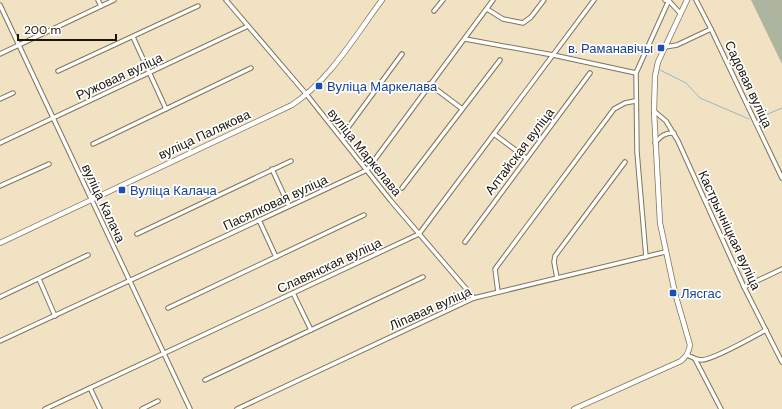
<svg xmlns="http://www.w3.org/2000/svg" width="782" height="409" viewBox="0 0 782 409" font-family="'DM Sans',sans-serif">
<rect width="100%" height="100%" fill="#f1e2c3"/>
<polygon fill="#adb59d" points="751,0 782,0 782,64"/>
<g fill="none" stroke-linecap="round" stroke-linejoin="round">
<g stroke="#96b9c4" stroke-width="1">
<polyline points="760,0 782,38"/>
<polyline points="660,70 686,83 700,98 749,119"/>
<polyline points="756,119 782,108"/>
</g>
<g stroke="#817458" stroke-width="5.5">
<g id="minor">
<polyline points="98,0 101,6"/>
<polyline points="226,0 307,95 391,201 474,298"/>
<polyline points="665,0 669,1 680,13"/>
<polyline points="696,0 711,29 782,178"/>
<polyline points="0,5 190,409"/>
<polyline points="487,9 503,19 523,23 531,17 544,0"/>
<polyline points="434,11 443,0"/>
<polyline points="133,37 166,109"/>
<polyline points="465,39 553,55 636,73"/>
<polyline points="665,47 677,45 711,29"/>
<polyline points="0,54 114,0"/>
<polyline points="58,71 198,6"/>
<polyline points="429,84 461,108"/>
<polyline points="0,99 13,93"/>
<polyline points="654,111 666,121 678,141 744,287 782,362"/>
<polyline points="494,134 526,158"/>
<polyline points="341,137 402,54"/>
<polyline points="0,143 248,26"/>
<path d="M 655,143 C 660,137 665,132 674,133"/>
<polyline points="93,144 251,68"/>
<polyline points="272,169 289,206"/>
<polyline points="0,186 49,164"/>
<polyline points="402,188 500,60"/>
<polyline points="259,220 276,257"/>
<polyline points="137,234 291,161"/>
<polyline points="465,242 590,73"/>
<polyline points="646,257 637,152 636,73 669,0"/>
<polyline points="557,278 554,262 555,256 625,162"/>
<polyline points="39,279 55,316"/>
<polyline points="744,287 782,269"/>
<polyline points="498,292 495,269 614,109 625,103 635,101"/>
<polyline points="293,293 311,330"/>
<polyline points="0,297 88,255"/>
<polyline points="168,308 364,215"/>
<polyline points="0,341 367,170 493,0"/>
<path d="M 687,355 C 692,357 696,360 702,360 C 715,359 753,337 766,330"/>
<polyline points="695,359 721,409"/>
<polyline points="205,380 423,277"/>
<polyline points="90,388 100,409"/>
<polyline points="45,409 419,234 594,0"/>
<polyline points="142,409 158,401"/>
<polyline points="237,409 474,298 665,252"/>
</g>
</g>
<g stroke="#817458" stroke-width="6">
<g id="tertiary">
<path d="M 0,243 L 292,105 C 330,80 355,36 382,0"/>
<path d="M 574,409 L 681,361 C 687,356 689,352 690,345 L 675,293 L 660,223 L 654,111 L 655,76 L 658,62 L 687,0"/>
</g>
</g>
<use href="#minor" stroke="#fff" stroke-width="3.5"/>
<use href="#tertiary" stroke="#fff" stroke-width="4.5"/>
</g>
<g fill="#1a4fb4" stroke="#fff" stroke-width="1.5">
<rect x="657" y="44" width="8" height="8" rx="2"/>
<rect x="315" y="82" width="8" height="8" rx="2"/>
<rect x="118" y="186" width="8" height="8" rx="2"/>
<rect x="669" y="289" width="8" height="8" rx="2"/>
</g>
<g text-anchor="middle" stroke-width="3.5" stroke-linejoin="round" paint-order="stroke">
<g font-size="13" fill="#164399" stroke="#fff" text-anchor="start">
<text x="653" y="53" text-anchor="end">в. Раманавічы</text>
<text x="327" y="91">Вуліца Маркелава</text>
<text x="130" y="195">Вуліца Калача</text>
<text x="681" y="298">Лясгас</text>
</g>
<g font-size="13" fill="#1b150a" stroke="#fff">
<text transform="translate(119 76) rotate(-25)" y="5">Ружовая вуліца</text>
<text transform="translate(749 84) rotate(65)" y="5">Садовая вуліца</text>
<text transform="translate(204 134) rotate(-25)" y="5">вуліца Палякова</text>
<text transform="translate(519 151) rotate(-53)" y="5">Алтайская вуліца</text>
<text transform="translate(365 152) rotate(51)" y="5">вуліца Маркелава</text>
<text transform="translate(275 202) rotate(-25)" y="5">Пасялковая вуліца</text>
<text transform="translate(104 203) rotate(65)" y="5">вуліца Калача</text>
<text transform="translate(730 230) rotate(65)" y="5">Кастрычніцкая вуліца</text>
<text transform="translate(329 265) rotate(-25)" y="5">Славянская вуліца</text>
<text transform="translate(430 308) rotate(-24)" y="5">Ліпавая вуліца</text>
</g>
</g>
<path d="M18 34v6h98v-6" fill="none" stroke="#1b150a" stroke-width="2"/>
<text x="24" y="34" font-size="12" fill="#1b150a" stroke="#ffffff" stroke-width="3" paint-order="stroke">200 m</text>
</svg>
